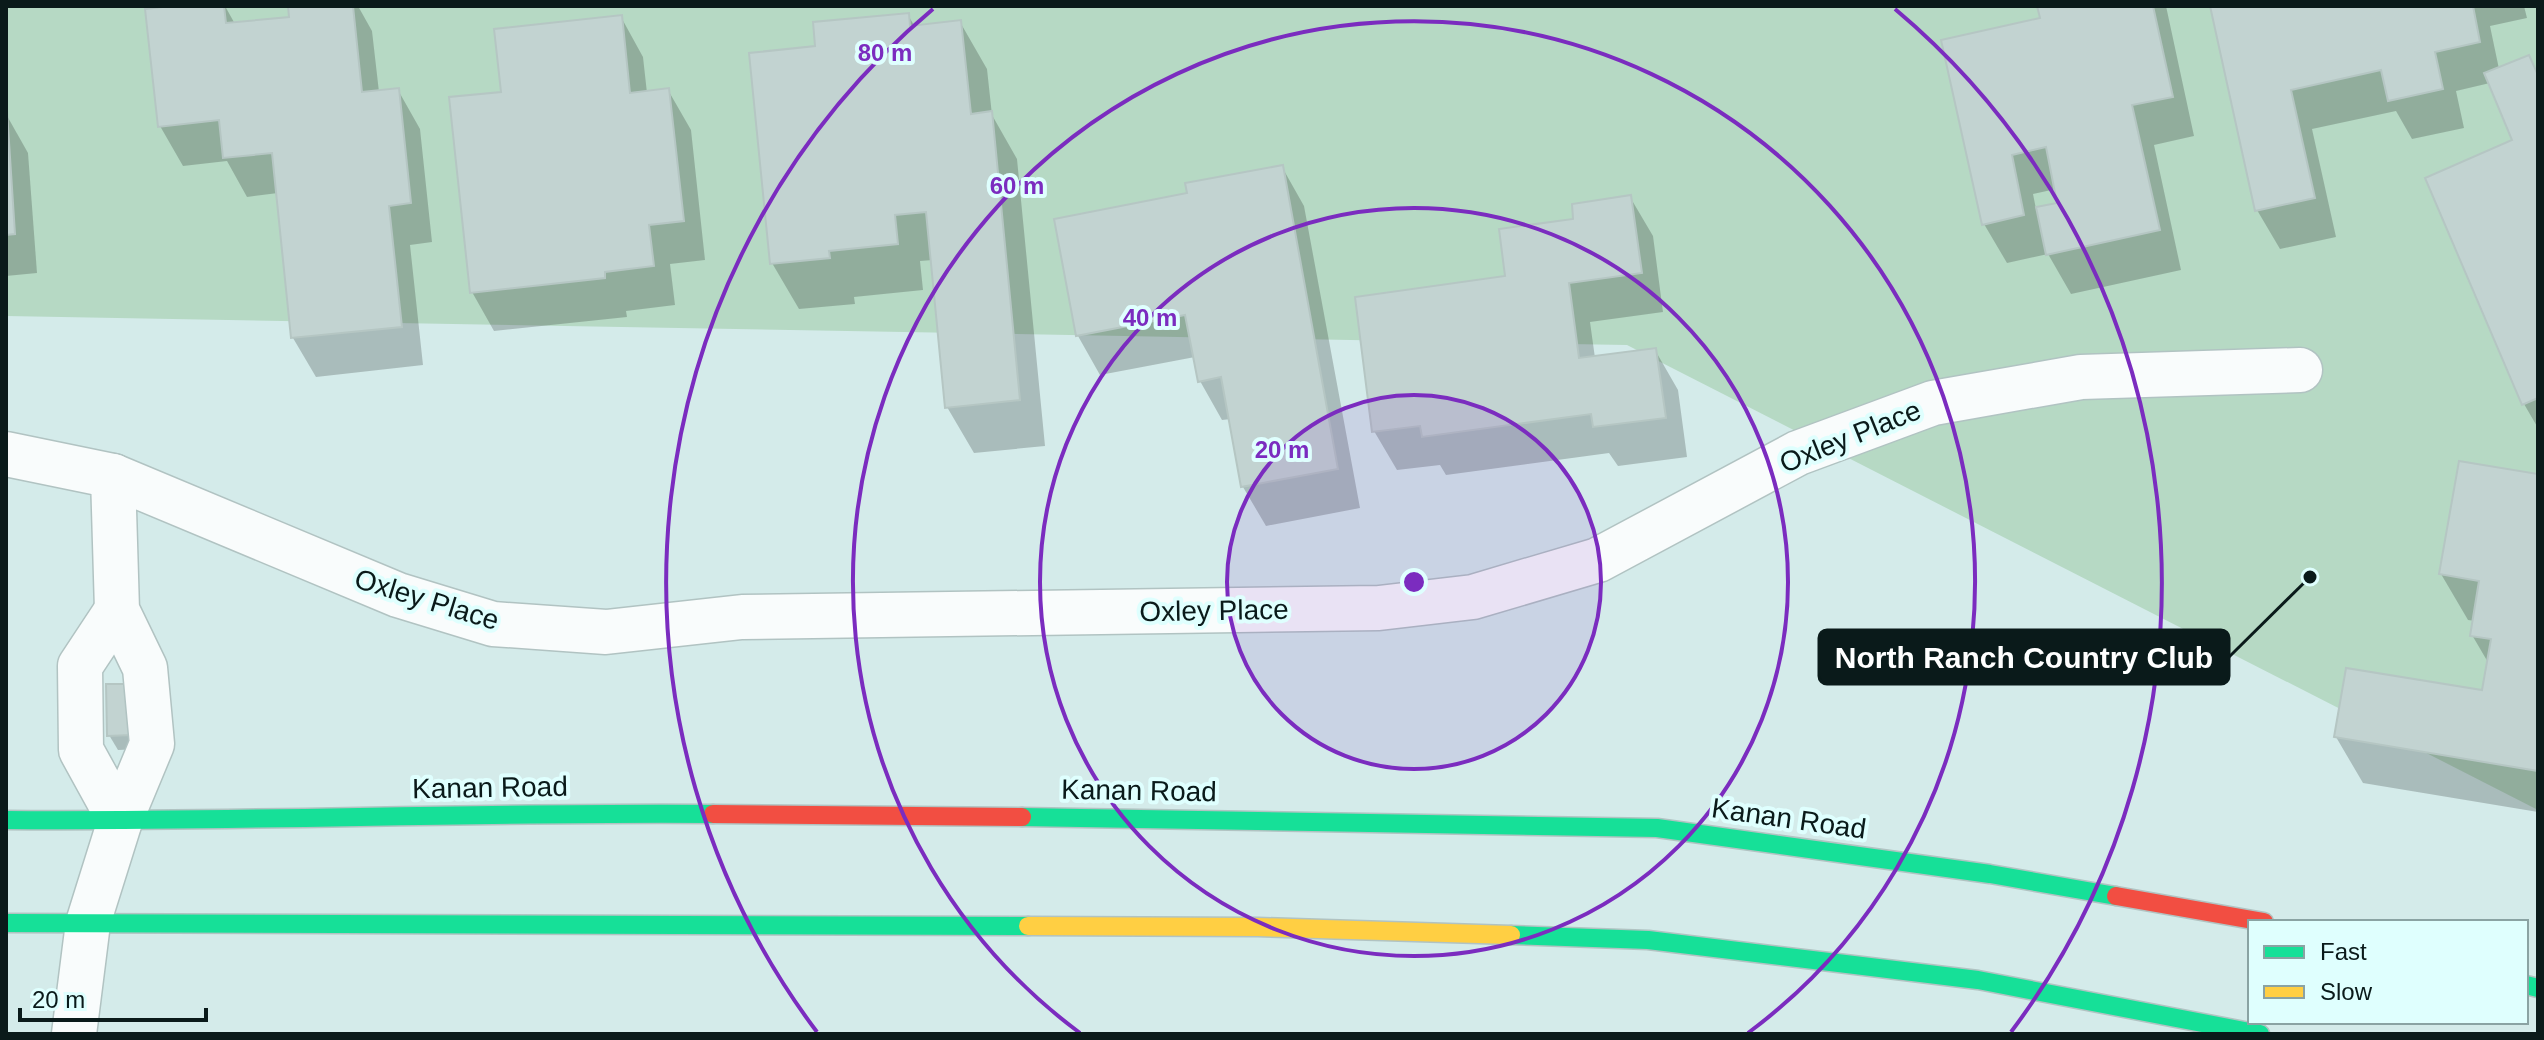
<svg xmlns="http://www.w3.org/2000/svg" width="2544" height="1040" viewBox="0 0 2544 1040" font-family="Helvetica,sans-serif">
<rect width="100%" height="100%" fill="#d4ebea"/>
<polygon fill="#b6d9c4" points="6,6 2538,6 2538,810 1627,345 6,316"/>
<g fill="#0003" fill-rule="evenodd">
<polygon points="190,6 225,6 235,24 291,19 290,6 358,6 372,31 379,92 398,90 420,129 432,242 410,245 423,365 316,377 293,338 278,193 247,197 227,161 183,166 160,126"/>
<path d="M 2039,6 L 2166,6 L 2194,136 L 2154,145 L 2181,270 L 2071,294 L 2048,254 L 2007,263 L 1984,224 L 2042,20 ZM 2056,189 L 2060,204 L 2036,209 L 2033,194 Z"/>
<polygon points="2212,6 2524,6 2527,18 2490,26 2499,69 2528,57 2538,74 2538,428 2524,404 2515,141 2490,83 2456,91 2464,128 2412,139 2396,111 2312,129 2336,237 2280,249 2257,210"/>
<polygon points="908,15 915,27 960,22 987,69 992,115 1017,159 1045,446 974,453 947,407 933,260 920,261 923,290 854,297 855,304 799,309 772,263 817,47"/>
<polygon points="621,17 643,57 647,93 668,90 691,130 705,260 670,264 675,305 626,311 627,317 494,331 472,292 503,93"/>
<polygon points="6,114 28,153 37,273 6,276"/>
<polygon points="1282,167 1304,206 1360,508 1266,526 1243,487 1231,419 1222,420 1200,381 1195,357 1100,375 1078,336 1189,195"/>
<polygon points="1630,197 1653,236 1663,312 1590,322 1595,358 1655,350 1678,390 1687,457 1618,466 1609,453 1446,475 1440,465 1397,470 1374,431 1507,277 1576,221"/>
<polygon points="2538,476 2538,812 2363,783 2336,737 2483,693 2489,664 2472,635 2475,621 2468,620 2441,574"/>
<polygon points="108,686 140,749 118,750 109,735"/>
</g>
<g fill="#c2d3d1" stroke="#b5c6c3" stroke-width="2">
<polygon points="171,6 224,6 226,23 289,17 288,6 353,6 362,92 399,88 411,203 389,206 402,327 291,338 272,153 223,158 219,120 158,127 145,9"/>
<polygon points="2037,6 2153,6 2173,97 2132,105 2160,230 2046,255 2036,207 2057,203 2046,147 2012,155 2024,215 1982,225 1941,40 2040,18"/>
<polygon points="2210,6 2473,6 2480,42 2435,52 2443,89 2388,101 2381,70 2291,90 2315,198 2255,211"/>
<polygon points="909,13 910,26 961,20 971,114 992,111 1020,400 945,408 926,212 895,215 898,244 829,251 830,258 770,264 749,53 815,46 813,22"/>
<polygon points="622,15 630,93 669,88 684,221 649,225 654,266 605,272 605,278 470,293 449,97 501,92 494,29"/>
<polygon points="2529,55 2538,75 2538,398 2522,405 2425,178 2512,140 2484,73"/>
<polygon points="7,111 15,234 6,235 6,111"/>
<polygon points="1283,165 1338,469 1241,487 1221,377 1198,382 1185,315 1076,336 1054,219 1187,193 1185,183"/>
<polygon points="1631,195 1642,273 1569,283 1579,358 1656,348 1666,418 1593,427 1591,414 1422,437 1420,426 1372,432 1355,297 1505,276 1499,229 1573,219 1572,204"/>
<polygon points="2459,461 2538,474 2538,771 2334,737 2346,668 2482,690 2491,639 2470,636 2479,581 2439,574"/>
<polygon points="106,684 131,684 133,735 107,736"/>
</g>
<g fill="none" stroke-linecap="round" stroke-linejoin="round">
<g stroke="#b1c3c2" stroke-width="47">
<g id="street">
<polyline points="6,454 113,476 117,610 145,668 152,744 120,821 88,923 74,1034"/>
<polyline points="113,476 398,595 493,624 606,632 742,617 1379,608 1473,597 1598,560 1798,453 1933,403 2081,377 2300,370"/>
<polyline points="117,610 80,666 81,750 120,821"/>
</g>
</g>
<g stroke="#b1c3c2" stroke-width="21">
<g id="fast">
<polyline points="1022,817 1657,828 1990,874 2116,896"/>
<path d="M 6,820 C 242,822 477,812 713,814"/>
<polyline points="6,923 1028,926"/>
<polyline points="1511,935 1648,940 1978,980 2260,1034"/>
<polyline points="2526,985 2538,988"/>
</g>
</g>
<g stroke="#b1c3c2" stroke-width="21">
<polyline id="slow" points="1028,926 1258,927 1511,935"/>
</g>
<g stroke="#b1c3c2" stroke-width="21">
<g id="jam">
<polyline points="713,814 1022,817"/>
<polyline points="2116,896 2264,922"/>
</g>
</g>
<use href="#street" stroke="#f9fcfc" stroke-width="44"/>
<use href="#fast" stroke="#16e098" stroke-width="18"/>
<use href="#slow" stroke="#ffcf43" stroke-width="18"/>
<use href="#jam" stroke="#f24e42" stroke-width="18"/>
</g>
<circle cx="1414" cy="582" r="187" fill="#7b2cbf" fill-opacity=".12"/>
<g fill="none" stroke="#7b2cbf" stroke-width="4">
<circle cx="1414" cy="582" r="187"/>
<circle cx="1414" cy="582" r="374"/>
<path d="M1080 1033A561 561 0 1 1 1748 1033"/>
<path d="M817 1032A748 748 0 0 1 933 9M1895 9A748 748 0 0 1 2011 1032"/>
</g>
<g text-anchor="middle" stroke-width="8" stroke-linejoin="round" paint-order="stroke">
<g font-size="28" fill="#0a1a1a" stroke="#dffffe">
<text transform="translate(1850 436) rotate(-22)" y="10">Oxley Place</text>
<text transform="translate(427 599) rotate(17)" y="10">Oxley Place</text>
<text transform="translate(1214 610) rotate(-1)" y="10">Oxley Place</text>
<text transform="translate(490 787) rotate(-1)" y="10">Kanan Road</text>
<text transform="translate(1139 790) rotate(1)" y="10">Kanan Road</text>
<text transform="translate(1789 818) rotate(8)" y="10">Kanan Road</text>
</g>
</g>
<circle cx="1414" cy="582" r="12" fill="#7b2cbf" stroke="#dffffe" stroke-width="4"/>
<g font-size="24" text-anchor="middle" font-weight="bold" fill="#7b2cbf" stroke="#dffffe" stroke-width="8" stroke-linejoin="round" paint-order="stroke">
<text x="885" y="61">80 m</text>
<text x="1017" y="194">60 m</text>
<text x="1150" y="326">40 m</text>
<text x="1282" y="458">20 m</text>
</g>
<path fill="none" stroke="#0a1a1a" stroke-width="3" d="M2310 577L2229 657"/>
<circle fill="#0a1a1a" stroke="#dffffe" stroke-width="3" cx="2310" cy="577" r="8"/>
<rect fill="#0a1a1a" stroke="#0a1a1a" stroke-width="3" x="1819" y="630" width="410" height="54" rx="8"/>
<g font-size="30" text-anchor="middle" font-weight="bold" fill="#fff">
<text x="2024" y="668">North Ranch Country Club</text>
</g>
<rect width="2544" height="1040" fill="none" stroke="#0a1a1a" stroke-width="16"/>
<rect x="2248" y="920" width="280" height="104" fill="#dffffe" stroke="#8aa3a3" stroke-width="2"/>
<rect x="2264" y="946" width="40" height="12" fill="#16e098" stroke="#8aa3a3" stroke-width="2"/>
<text x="2320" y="960" font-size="24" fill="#0a1a1a">Fast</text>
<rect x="2264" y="986" width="40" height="12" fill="#ffcf43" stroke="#8aa3a3" stroke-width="2"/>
<text x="2320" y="1000" font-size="24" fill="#0a1a1a">Slow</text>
<path d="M20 1008v12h186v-12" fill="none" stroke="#0a1a1a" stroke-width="4"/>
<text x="32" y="1008" font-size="24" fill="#0a1a1a" stroke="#dffffe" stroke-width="6" paint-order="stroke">20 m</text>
</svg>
